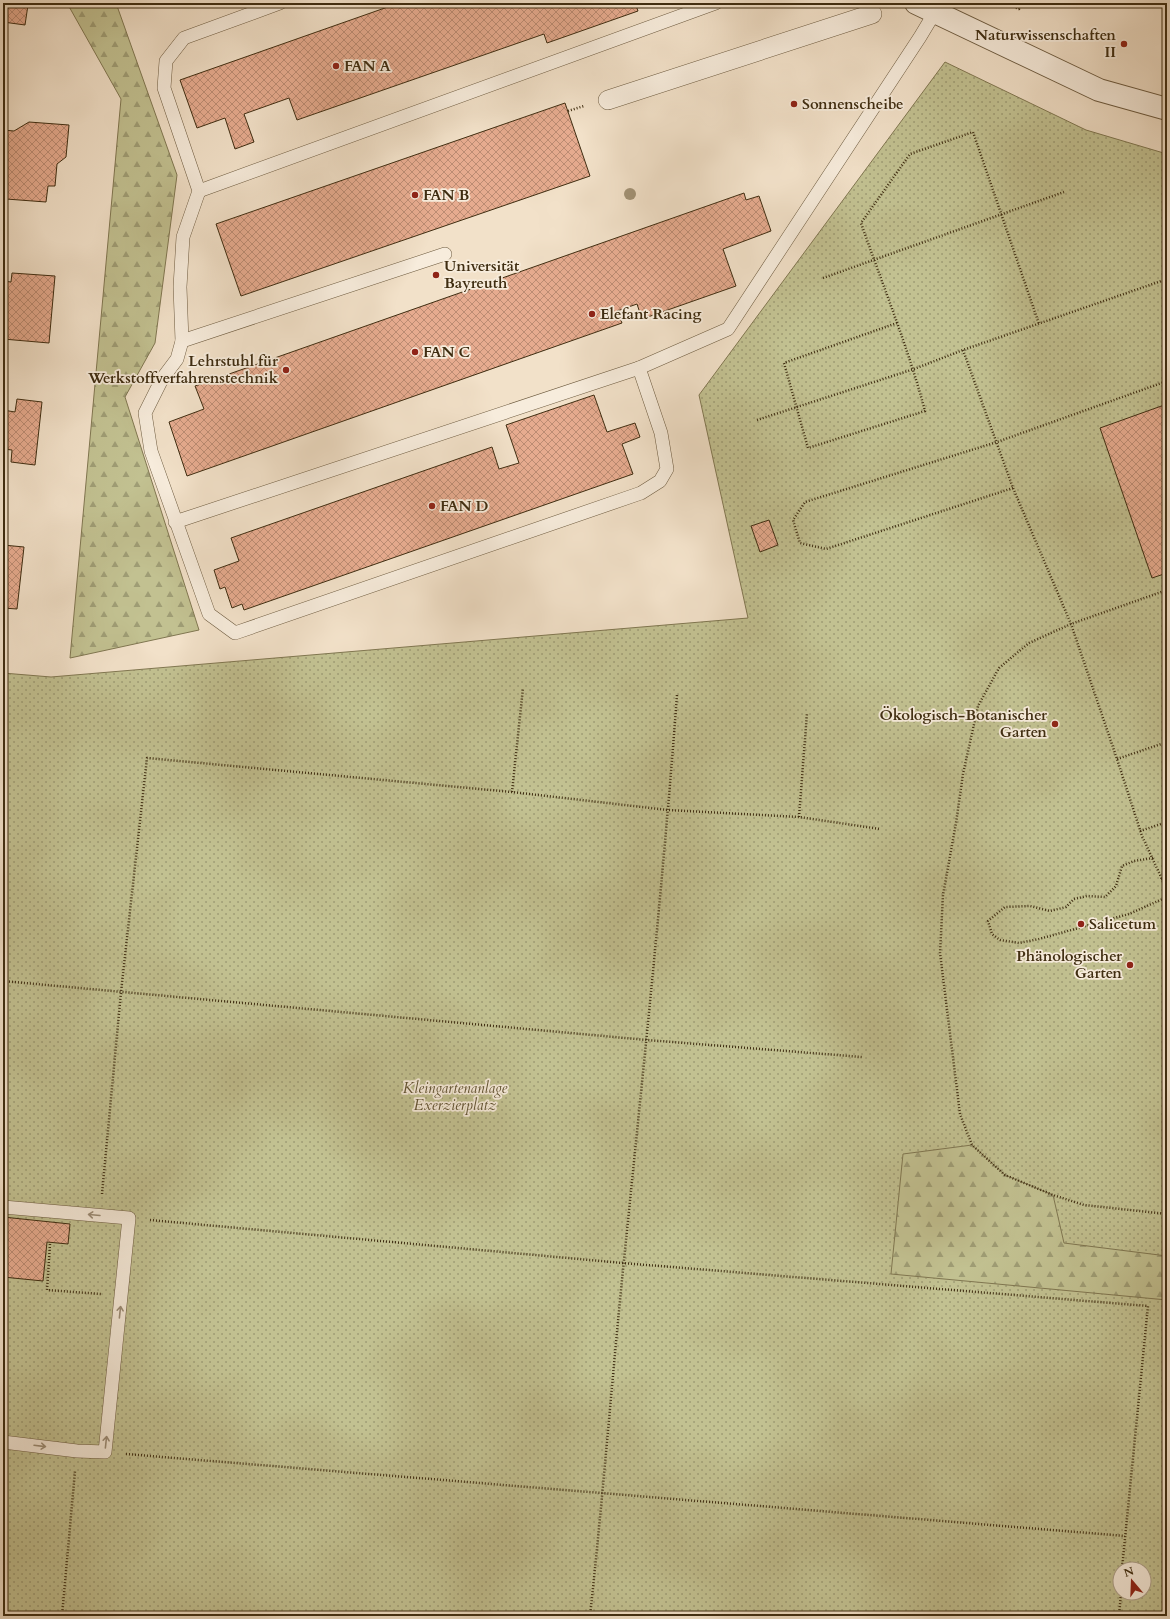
<svg xmlns="http://www.w3.org/2000/svg" width="1170" height="1619" viewBox="0 0 1170 1619" font-family="Cardo,serif">
<defs>
<pattern id="grass-dots" width="8" height="8" patternUnits="userSpaceOnUse"><rect width="8" height="8" fill="#c2c191"/><path d="M2 2h.1M6 6h.1" fill="none" stroke="#9f9d75" stroke-width="1.8" stroke-linecap="round"/></pattern>
<pattern id="forest-firs" width="22" height="20" patternUnits="userSpaceOnUse"><rect width="22" height="20" fill="#c2c191"/><path d="M5 1l3.5 6h-7zM16 11l3.5 6h-7z" fill="#9f9d75"/></pattern>
<pattern id="building-cross-hatch" width="8" height="8" patternUnits="userSpaceOnUse"><rect width="8" height="8" fill="#e6ab8f"/><path d="M0 0l8 8M0 8l8-8" fill="none" stroke="#bc8c73"/></pattern>
</defs>
<rect width="100%" height="100%" fill="#f2e1c9"/>
<filter id="stains"><feTurbulence type="fractalNoise" baseFrequency=".005" numOctaves="4"/><feColorMatrix values="0 0 0 0 .2 0 0 0 0 .09 0 0 0 0 .02 0 0 0 .5 -.17"/></filter>
<radialGradient id="worn" r=".72"><stop offset=".6" stop-color="#630" stop-opacity="0"/><stop offset="1" stop-color="#630" stop-opacity=".3"/></radialGradient>
<path fill="url(#grass-dots)" stroke="#807751" fill-rule="evenodd" d="M 945,62 L 1086,130 L 1167,154 L 1167,1616 L 3,1616 L 3,673 L 51,677 L 748,618 L 699,395 ZM 1120,1569 L 1144,1569 L 1144,1593 L 1120,1593 Z"/>
<g fill="url(#forest-firs)" stroke="#807751">
<polygon points="67,3 116,3 177,175 155,343 125,397 199,630 70,658 121,99"/>
<polygon points="972,1145 1005,1175 1053,1195 1064,1243 1167,1256 1167,1300 891,1274 903,1154"/>
</g>
<g fill="url(#building-cross-hatch)" stroke="#3f2d11">
<polygon points="3,3 28,5 25,25 3,22"/>
<polygon points="399,3 635,3 638,11 547,43 544,34 297,120 289,98 244,114 254,142 235,149 225,118 197,128 180,80"/>
<polygon points="565,103 590,176 241,296 216,224"/>
<polygon points="29,122 69,125 66,157 57,164 55,186 48,186 46,202 6,199 7,189 3,189 3,130 14,131"/>
<polygon points="744,193 746,200 759,196 771,231 723,249 736,286 642,319 637,304 617,311 622,323 187,476 169,422 204,409 195,386"/>
<polygon points="12,273 55,276 49,343 3,339 3,281 11,282"/>
<polygon points="594,395 607,432 635,423 640,437 622,444 633,474 244,610 242,604 232,608 225,587 220,589 214,570 239,561 231,538 492,447 499,469 519,463 506,425"/>
<polygon points="17,399 42,402 35,465 11,462 12,450 3,449 3,410 15,412"/>
<polygon points="1167,404 1167,573 1152,578 1100,428"/>
<polygon points="769,520 778,545 760,552 751,526"/>
<polygon points="3,545 24,547 17,609 3,608"/>
<polygon points="3,1217 70,1224 68,1244 47,1242 43,1281 3,1277"/>
</g>
<g fill="none" stroke-linecap="round" stroke-linejoin="round">
<g stroke="#6c5a3f" stroke-width="14">
<g id="service">
<polyline points="280,3 184,38 166,61 164,88 199,191 183,237 180,287 182,341 177,359 162,379 145,413 151,451 209,614 235,633 641,493 660,481 667,469 661,433 639,368"/>
<polyline points="199,191 716,3"/>
<polyline points="182,341 445,254"/>
<polyline points="175,522 639,368 728,329 920,37 935,12"/>
<polyline points="3,1207 129,1218 105,1452 77,1451 3,1442"/>
</g>
</g>
<g stroke="#6c5a3f" stroke-width="20">
<polyline id="pedestrian" points="608,100 872,14"/>
</g>
<g stroke="#6c5a3f" stroke-width="24">
<polyline id="minor" points="916,3 1099,90 1167,109"/>
</g>
<g stroke="#3f2d11" stroke-width="2.5" stroke-dasharray="1 2" stroke-linecap="butt">
<polyline points="1005,3 1019,9 1021,3"/>
<polyline points="568,111 584,106"/>
<polyline points="823,278 1064,192"/>
<path d="M 897,323 L 784,363 L 808,448 L 925,411 C 908,347 883,286 861,223 L 910,154 L 973,132 L 1039,324"/>
<polyline points="963,350 1013,488 1071,624 1117,759 1142,836 1167,890"/>
<polyline points="757,420 914,369 963,350 1167,279"/>
<polyline points="1013,488 826,549 800,543 793,520 805,502 997,442 1167,381"/>
<polyline points="1167,590 1071,624 1029,643 999,668 978,706 963,774 956,823 943,895 940,953 960,1114 972,1145 1005,1175 1053,1195 1084,1205 1167,1214"/>
<polyline points="1117,759 1167,742"/>
<polyline points="512,792 523,688"/>
<polyline points="799,817 807,713"/>
<polyline points="1140,831 1167,822"/>
<polyline points="1153,858 1134,861 1122,866 1116,886 1105,897 1087,896 1074,899 1066,907 1050,911 1030,906 1005,907 988,921 992,934 1000,940 1019,943 1039,939 1129,914 1167,897"/>
<polyline points="1161,879 1167,877"/>
<polyline points="3,981 647,1040 862,1057"/>
<polyline points="102,1194 121,992 147,758 512,792 668,810 799,817 880,829"/>
<polyline points="150,1220 623,1263 1148,1306 1122,1569"/>
<polyline points="50,1244 47,1290 101,1294"/>
<polyline points="126,1454 1125,1536"/>
<polyline points="62,1616 75,1471"/>
<path d="M 590,1616 C 603,1497 612,1378 624,1260 C 643,1072 663,884 677,695"/>
<polyline points="1119,1616 1121,1593"/>
</g>
<use href="#service" stroke="#f7ecdc" stroke-width="13"/>
<use href="#pedestrian" stroke="#f7ecdc" stroke-width="19"/>
<use href="#minor" stroke="#f7ecdc" stroke-width="22"/>
</g>
<circle fill="#a29275" cx="630" cy="194" r="6"/>
<defs><path id="oneway-shaft" d="M-6 0H5M1.5-3L5.5 0L1.5 3" fill="none" stroke-width="1.6" stroke-linecap="round" stroke-linejoin="round"/></defs>
<g stroke="#9b8c76">
<use href="#oneway-shaft" transform="translate(94 1215) rotate(-175)"/>
<use href="#oneway-shaft" transform="translate(120 1312) rotate(-84)"/>
<use href="#oneway-shaft" transform="translate(106 1442) rotate(-84)"/>
<use href="#oneway-shaft" transform="translate(40 1446) rotate(7)"/>
</g>
<g fill="#8f2418" stroke="#f7ecdc" stroke-width="1.5">
<circle cx="1124" cy="44" r="4"/>
<circle cx="336" cy="66" r="4"/>
<circle cx="794" cy="104" r="4"/>
<circle cx="415" cy="195" r="4"/>
<circle cx="436" cy="275" r="4"/>
<circle cx="592" cy="314" r="4"/>
<circle cx="415" cy="352" r="4"/>
<circle cx="286" cy="370" r="4"/>
<circle cx="432" cy="506" r="4"/>
<circle cx="1055" cy="724" r="4"/>
<circle cx="1081" cy="924" r="4"/>
<circle cx="1130" cy="965" r="4"/>
</g>
<g text-anchor="middle" stroke-width="3.5" stroke-linejoin="round" paint-order="stroke">
<g font-size="15" font-weight="bold" fill="#3f2d11" stroke="#f7ecdc" text-anchor="start">
<text x="1116" y="40" text-anchor="end">Naturwissenschaften<tspan x="1116" dy="17">II</tspan></text>
<text x="344" y="71">FAN A</text>
<text x="802" y="109">Sonnenscheibe</text>
<text x="423" y="200">FAN B</text>
<text x="444" y="271">Universität<tspan x="444" dy="17">Bayreuth</tspan></text>
<text x="600" y="319">Elefant Racing</text>
<text x="423" y="357">FAN C</text>
<text x="278" y="366" text-anchor="end">Lehrstuhl für<tspan x="278" dy="17">Werkstoffverfahrenstechnik</tspan></text>
<text x="440" y="511">FAN D</text>
<text x="1047" y="720" text-anchor="end">Ökologisch-Botanischer<tspan x="1047" dy="17">Garten</tspan></text>
<text x="1089" y="929">Salicetum</text>
<text x="1122" y="961" text-anchor="end">Phänologischer<tspan x="1122" dy="17">Garten</tspan></text>
</g>
<g font-size="15" font-style="italic" fill="#605231" stroke="#f7ecdc">
<text x="455" y="1093">Kleingartenanlage<tspan x="455" dy="17">Exerzierplatz</tspan></text>
</g>
</g>
<rect width="1170" height="1619" fill="none" stroke="#f2e1c9" stroke-width="16"/>
<rect x="4" y="4" width="1162" height="1611" fill="none" stroke="#3f2d11" stroke-width="2"/>
<rect x="8" y="8" width="1154" height="1603" fill="none" stroke="#3f2d11"/>
<g transform="translate(1132 1581) rotate(341)"><circle r="19" fill="#f7ecdc" stroke="#ada08b"/>
<path d="M0-3L7 15L0 10L-7 15Z" fill="#8f2418"/>
<text y="-6" font-size="11" font-weight="bold" text-anchor="middle" fill="#3f2d11">N</text>
</g>
<rect width="100%" height="100%" filter="url(#stains)"/>
<rect width="100%" height="100%" fill="url(#worn)"/>
</svg>
